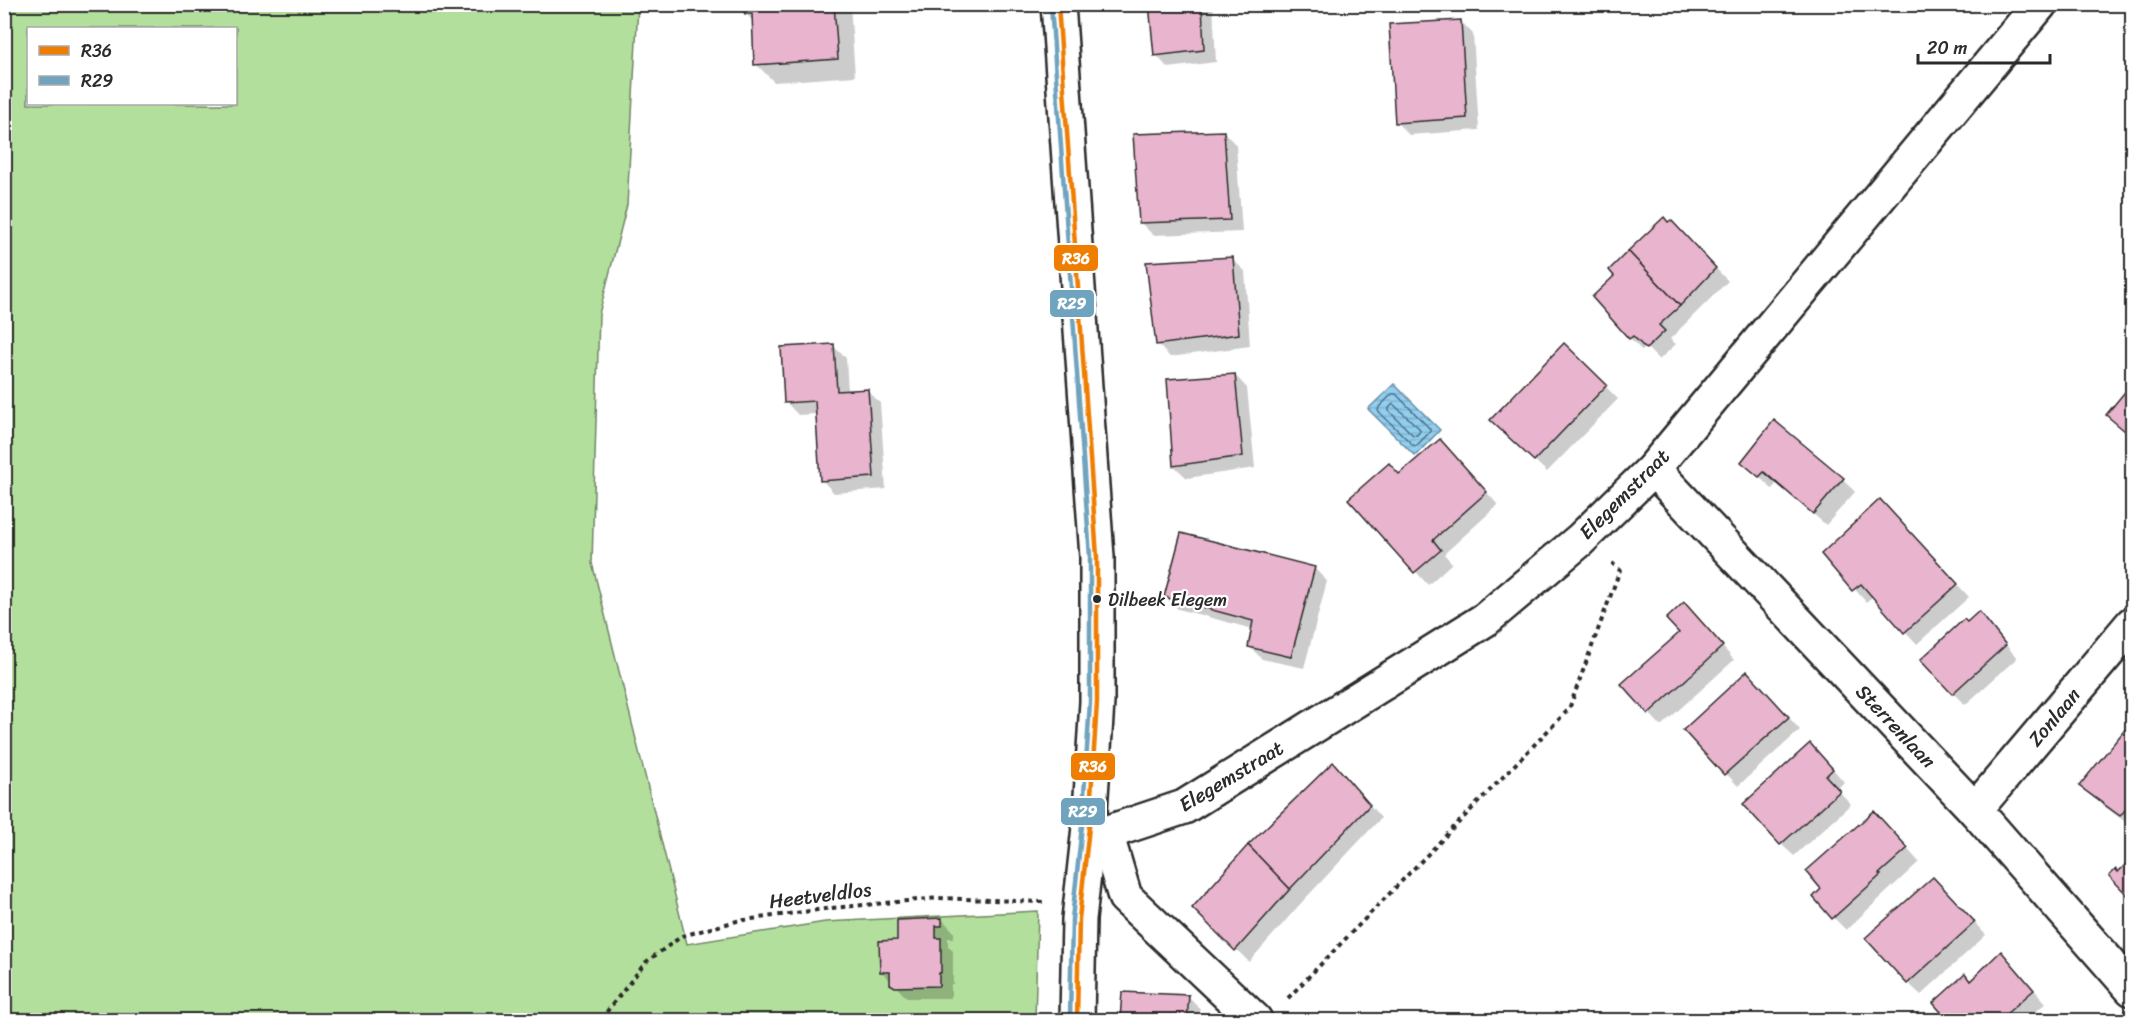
<svg xmlns="http://www.w3.org/2000/svg" width="2137" height="1025" viewBox="0 0 2137 1025" font-family="Sriracha,sans-serif">
<defs>
<pattern id="water-rules" width="6" height="5" patternUnits="userSpaceOnUse" patternTransform="scale(1.5)"><rect width="6" height="5" fill="#91cff2"/><path d="M0 2.5h6" fill="none" stroke="#7db2d0"/></pattern>
</defs>
<rect width="100%" height="100%" fill="#fff"/>
<filter id="ink" filterUnits="userSpaceOnUse"><feTurbulence type="fractalNoise" baseFrequency=".0167" numOctaves="2"/><feDisplacementMap in="SourceGraphic" scale="12" xChannelSelector="R" yChannelSelector="G"/><feConvolveMatrix kernelMatrix="1 2 1 2 8 2 1 2 1" color-interpolation-filters="sRGB"/></filter>
<g filter="url(#ink)">
<path fill="#b3df9d" stroke="#6f8564" stroke-width="1.5" fill-rule="evenodd" d="M 5,5 L 638,5 L 627,205 L 599,314 L 592,563 L 687,944 L 825,922 L 1038,911 L 1035,1020 L 5,1020 ZM 28,28 L 236,28 L 236,104 L 28,104 Z"/>
<polygon fill="url(#water-rules)" stroke="#688da2" stroke-width="1.5" points="1394,384 1440,430 1415,456 1368,409"/>
<g fill="#0003">
<polygon points="742,4 850,4 855,76 774,82 756,64 754,22 746,14"/>
<polygon points="1151,4 1213,4 1216,62 1168,68 1156,55"/>
<polygon points="1461,21 1473,34 1479,130 1409,135 1396,122"/>
<polygon points="1224,132 1236,145 1242,232 1153,235 1140,222"/>
<polygon points="1683,234 1728,281 1670,339 1676,344 1659,360 1646,347 1642,351 1630,338"/>
<polygon points="1232,259 1245,271 1250,346 1170,357 1157,344"/>
<polygon points="1564,345 1618,399 1547,472 1504,432"/>
<polygon points="833,346 846,358 848,392 867,390 880,403 886,489 834,493 822,480 817,414 798,415 786,402"/>
<polygon points="1235,375 1247,388 1255,468 1187,478 1174,466 1169,381"/>
<polygon points="2128,390 2132,394 2132,437 2120,427"/>
<polygon points="1452,453 1498,505 1444,554 1452,563 1428,585 1350,499"/>
<polygon points="1743,462 1843,479 1855,492 1826,525 1777,483 1772,489"/>
<polygon points="1893,514 1969,597 1917,644 1873,596 1866,602 1824,554"/>
<polygon points="1182,535 1315,569 1327,581 1304,668 1262,659 1250,647 1253,629 1178,609 1166,597"/>
<polygon points="1979,613 2017,658 1965,705 1953,693 1967,624"/>
<polygon points="1696,616 1734,660 1661,726 1623,685 1682,633"/>
<polygon points="1760,685 1800,730 1738,786 1685,730"/>
<polygon points="2132,723 2132,827 2093,798 2081,786"/>
<polygon points="1823,757 1844,782 1837,789 1851,804 1794,856 1781,844"/>
<polygon points="1345,776 1381,818 1302,902 1249,962 1194,907"/>
<polygon points="1886,825 1919,862 1846,930 1833,917"/>
<polygon points="2132,860 2132,899 2112,876 2118,874"/>
<polygon points="1945,891 1986,935 1921,995 1908,983"/>
<polygon points="942,919 954,932 954,938 948,938 948,946 953,951 953,984 951,984 951,998 909,998 905,996 881,971 899,942"/>
<polygon points="2013,966 2046,1003 2025,1020 1950,1020 1935,1003 1971,982"/>
<polygon points="1123,993 1188,997 1200,1009 1200,1020 1122,1020"/>
</g>
<g fill="none" stroke-linecap="round" stroke-linejoin="round">
<g stroke="#546d7b" stroke-width="1.5">
<polygon points="1392,394 1396,394 1430,429 1430,432 1416,446 1413,445 1378,411 1379,407"/>
<polygon points="1393,404 1419,428 1420,431 1417,435 1413,435 1389,411 1389,408"/>
</g>
</g>
<g fill="#e9b4cd" stroke="#2b2b2b" stroke-width="1.5">
<polygon points="741,4 834,4 838,59 754,65 752,14 745,14"/>
<polygon points="1149,4 1202,4 1204,50 1154,56"/>
<polygon points="1461,20 1467,118 1395,123 1389,24"/>
<polygon points="1224,131 1230,220 1139,223 1133,134"/>
<polygon points="1664,217 1668,222 1671,220 1716,268 1680,306 1628,251"/>
<polygon points="1628,251 1680,306 1659,325 1665,331 1646,349 1633,336 1629,339 1592,297 1614,276 1609,270"/>
<polygon points="1233,257 1239,334 1156,345 1146,262"/>
<polygon points="1564,343 1607,385 1534,461 1490,420"/>
<polygon points="834,344 837,391 868,389 874,477 820,481 815,401 784,403 781,347"/>
<polygon points="1235,374 1243,456 1173,466 1167,379"/>
<polygon points="2128,388 2132,392 2132,437 2106,415"/>
<polygon points="1774,420 1844,478 1813,514 1764,472 1759,477 1741,462"/>
<polygon points="1440,439 1487,492 1433,540 1441,550 1414,573 1348,499 1389,463 1399,474"/>
<polygon points="1880,499 1958,584 1904,633 1861,584 1852,591 1821,554"/>
<polygon points="1181,533 1315,567 1291,657 1248,647 1253,621 1164,597"/>
<polygon points="1684,602 1723,646 1648,714 1621,684 1679,633 1666,619"/>
<polygon points="1979,611 2006,645 1952,694 1920,660 1964,619 1967,622"/>
<polygon points="1747,671 1789,717 1724,775 1683,730"/>
<polygon points="2132,721 2132,802 2120,816 2079,786"/>
<polygon points="1810,743 1833,769 1826,776 1840,791 1780,845 1743,804"/>
<polygon points="1333,762 1370,805 1290,889 1248,845"/>
<polygon points="1874,811 1908,848 1879,874 1881,875 1832,919 1813,897 1821,889 1806,871"/>
<polygon points="1248,845 1290,889 1235,951 1192,908"/>
<polygon points="2132,858 2132,900 2109,876 2116,869 2118,872"/>
<polygon points="1933,877 1975,922 1907,984 1865,938"/>
<polygon points="942,918 942,926 936,926 936,938 941,938 941,973 939,973 939,986 895,987 890,984 890,972 880,972 879,941 897,940 897,920"/>
<polygon points="2001,951 2034,990 1999,1020 1948,1020 1933,1003 1965,974 1970,981"/>
<polygon points="1122,992 1189,995 1187,1020 1120,1020"/>
</g>
<g fill="none" stroke-linecap="round" stroke-linejoin="round">
<g stroke="#2b2b2b" stroke-width="38">
<g id="street">
<polyline points="1058,4 1097,557 1097,702 1089,827 1079,919 1077,1020"/>
<polyline points="1653,469 1975,810 2132,989"/>
<polyline points="1975,810 2132,624"/>
<polyline points="1089,827 1106,833 1184,807 1486,619 1580,540 1653,469 2040,4"/>
<polyline points="1106,833 1125,897 1255,1020"/>
</g>
</g>
<g stroke="#2b2b2b" stroke-width="4" stroke-dasharray="4.5 4.5" stroke-linecap="butt">
<polyline points="1288,998 1569,709 1620,570 1612,563"/>
<polyline points="602,1020 608,1010 646,962 682,936 737,921 832,908 939,898 1043,902"/>
</g>
<use href="#street" stroke="#fff" stroke-width="33"/>
<g stroke="#fff" stroke-width="9">
<polyline id="bus-1" points="1058,4 1097,557 1097,702 1089,827 1079,919 1077,1020"/>
</g>
<g stroke="#fff" stroke-width="9">
<polyline id="bus-2" points="1051,5 1090,557 1090,702 1082,826 1072,919 1070,1020"/>
</g>
<use href="#bus-1" stroke="#ef7d00" stroke-width="4.5"/>
<use href="#bus-2" stroke="#70a3bd" stroke-width="4.5"/>
</g>
</g>
<circle fill="#2b2b2b" stroke="#fff" stroke-width="2" cx="1097" cy="599" r="5"/>
<g text-anchor="middle" stroke-width="4.5" stroke-linejoin="round" paint-order="stroke">
<g font-size="18" fill="#2b2b2b" stroke="#fff" text-anchor="start">
<text x="1108" y="606">Dilbeek Elegem</text>
</g>
<g font-size="20" fill="#2b2b2b" stroke="#fff">
<text transform="translate(1624 494) rotate(-45)" y="7">Elegemstraat</text>
<text transform="translate(2054 717) rotate(-50)" y="7">Zonlaan</text>
<text transform="translate(1896 726) rotate(47)" y="7">Sterrenlaan</text>
<text transform="translate(1231 776) rotate(-31)" y="7">Elegemstraat</text>
<text transform="translate(820 895) rotate(-7)" y="7">Heetveldlos</text>
</g>
</g>
<g stroke="#fff" stroke-width="2">
<rect x="1053" y="244" width="46" height="28" rx="6" fill="#ef7d00"/>
<rect x="1049" y="289" width="46" height="29" rx="6" fill="#70a3bd"/>
<rect x="1070" y="752" width="46" height="29" rx="6" fill="#ef7d00"/>
<rect x="1060" y="797" width="46" height="29" rx="6" fill="#70a3bd"/>
</g>
<g font-size="16" text-anchor="middle" font-weight="bold" fill="#fff">
<text x="1076" y="264">R36</text>
<text x="1072" y="309">R29</text>
<text x="1093" y="772">R36</text>
<text x="1083" y="817">R29</text>
</g>
<rect width="2137" height="1025" fill="none" stroke="#fff" stroke-width="24"/>
<rect x="12" y="12" width="2113" height="1001" fill="none" stroke="#2b2b2b" stroke-width="2" filter="url(#ink)"/>
<rect x="27" y="27" width="210" height="78" fill="#ffffff" stroke="#aaaaaa" stroke-width="1.5"/>
<rect x="39" y="46" width="30" height="9" fill="#ef7d00" stroke="#aaaaaa" stroke-width="1.5"/>
<text x="81" y="57" font-size="18" fill="#2b2b2b">R36</text>
<rect x="39" y="76" width="30" height="9" fill="#70a3bd" stroke="#aaaaaa" stroke-width="1.5"/>
<text x="81" y="87" font-size="18" fill="#2b2b2b">R29</text>
<path d="M1918 54v9h132v-9" fill="none" stroke="#2b2b2b" stroke-width="3"/>
<text x="1927" y="54" font-size="18" fill="#2b2b2b" stroke="#ffffff" stroke-width="4.5" paint-order="stroke">20 m</text>
</svg>
